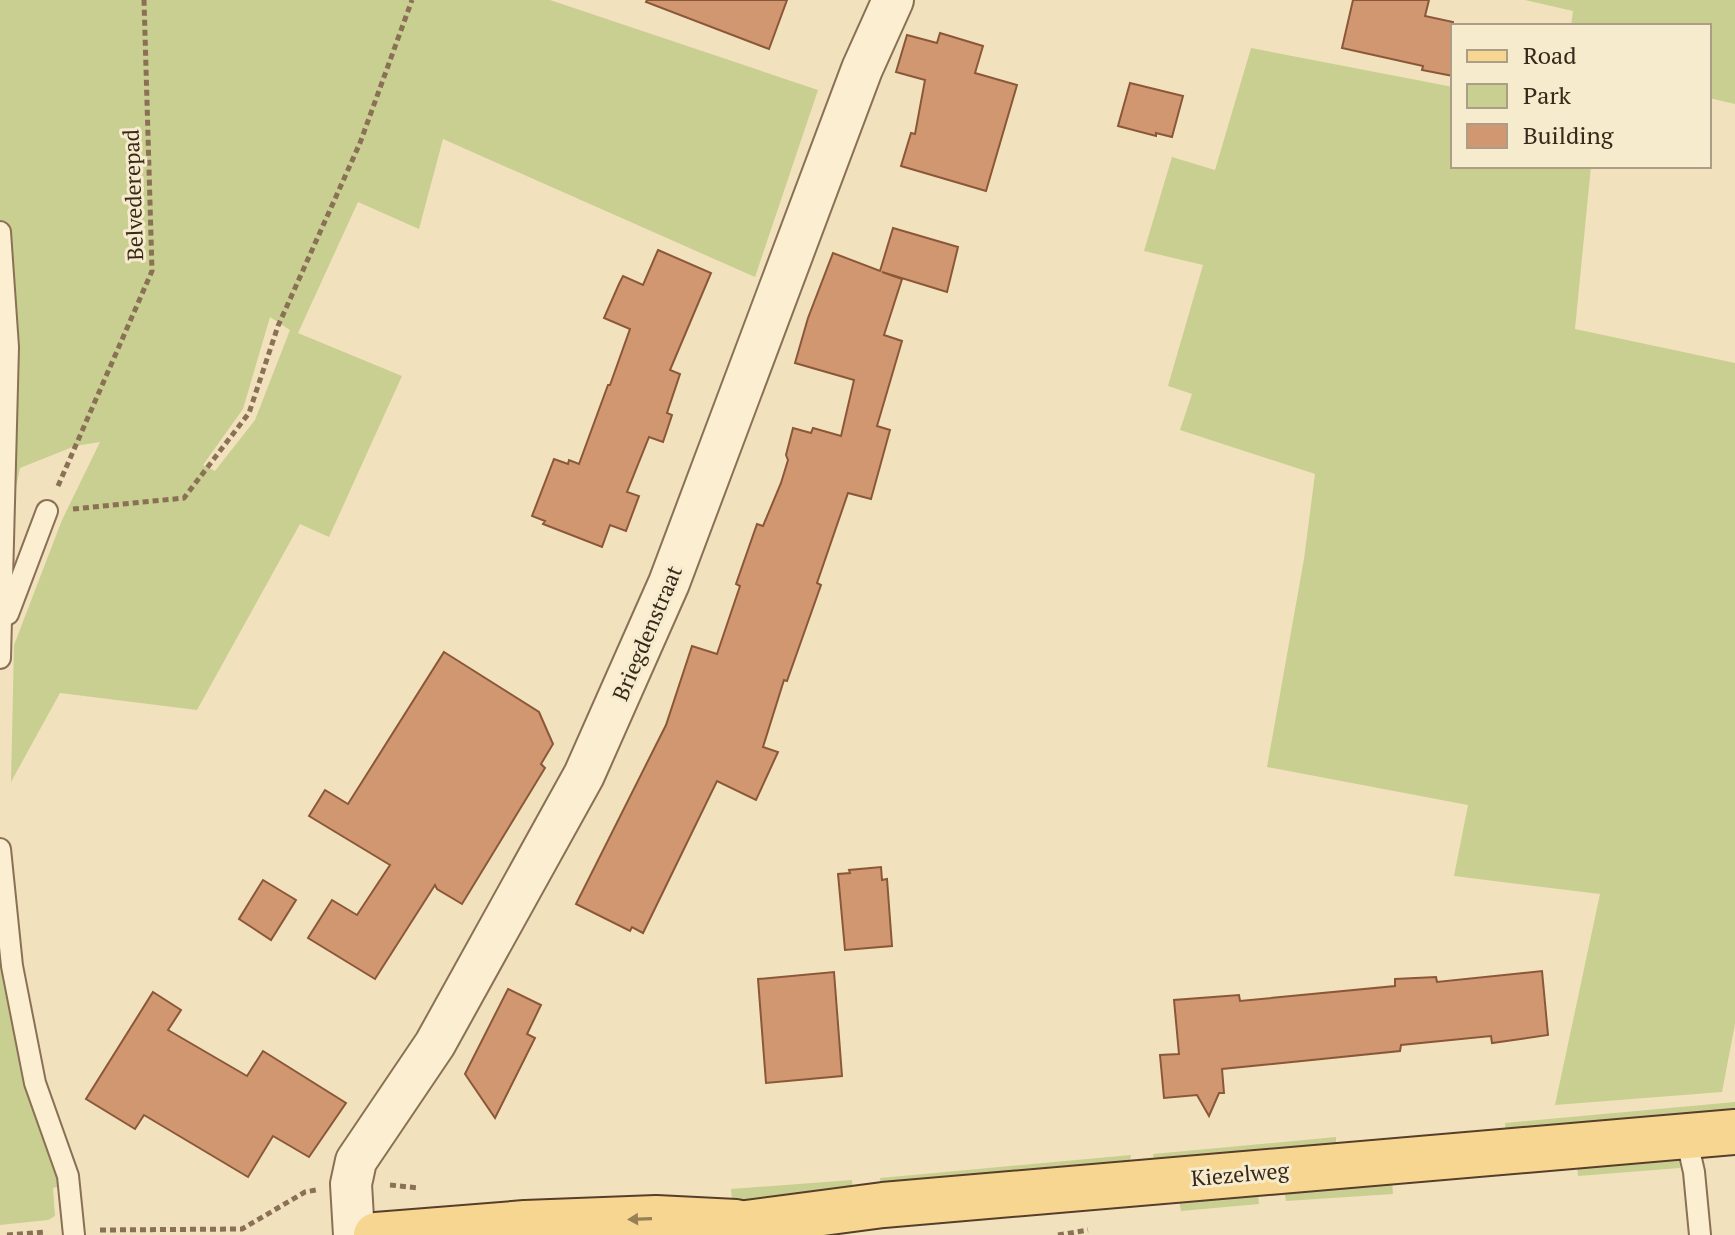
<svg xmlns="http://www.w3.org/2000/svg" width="1735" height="1235" viewBox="0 0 1735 1235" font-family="'PT Serif',serif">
<rect width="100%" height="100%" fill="#f1e1bd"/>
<g fill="#c9cf91" fill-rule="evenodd">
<path d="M 0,0 L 550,0 L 818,90 L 755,277 L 443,139 L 419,229 L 358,202 L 298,333 L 402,376 L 329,537 L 300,524 L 197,710 L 60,693 L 11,782 L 14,645 L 62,520 L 100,442 L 75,446 L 20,468 L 0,562 ZM 270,317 L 290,330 L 255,420 L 215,471 L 203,465 L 243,409 Z"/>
<polygon points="1525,0 1735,0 1735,104 1709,98 1709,26 1571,26 1573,11"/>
<polygon points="1251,48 1453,87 1453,166 1591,166 1575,329 1735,363 1735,1024 1722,1092 1555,1105 1600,894 1454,876 1468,805 1267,767 1304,559 1315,474 1180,430 1192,394 1168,386 1203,265 1144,251 1172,157 1215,170"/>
<polygon points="0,938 23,1079 61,1186 53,1188 55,1216 48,1220 0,1225"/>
<polygon points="1735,1102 1735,1115 1506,1135 1505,1123"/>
<polygon points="1336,1137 1336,1149 1163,1164 1154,1159 1153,1154"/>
<polygon points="1131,1155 1130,1160 1119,1169 882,1190 880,1178"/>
<polygon points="1679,1155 1680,1168 1578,1176 1577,1164"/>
<polygon points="852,1180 853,1192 753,1204 732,1200 731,1189"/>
<polygon points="1392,1181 1393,1194 1286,1201 1284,1191"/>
<polygon points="1258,1193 1259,1204 1181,1211 1179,1201"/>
</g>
<g fill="#d19770" stroke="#8a5839" stroke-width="2">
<polygon points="647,0 787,0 769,49 646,2"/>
<polygon points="1353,0 1429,0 1425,16 1453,22 1453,76 1422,70 1423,66 1342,48"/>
<polygon points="940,33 983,46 975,73 1017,85 986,191 901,166 911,133 915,134 925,80 896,72 907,35 937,43"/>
<polygon points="1130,83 1183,96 1172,137 1156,133 1156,136 1118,126"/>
<polygon points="893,228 958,247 947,292 882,272 902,279 884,335 902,341 877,426 890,430 871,499 848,493 817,583 821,585 787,681 784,680 763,747 778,752 756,800 717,781 643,933 632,927 630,931 576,904 666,725 692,646 717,654 740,586 736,584 757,524 763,526 781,483 788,460 786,455 793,428 811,433 813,428 841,436 854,380 795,363 808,318 833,253 880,271"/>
<polygon points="658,250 711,273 670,370 680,374 667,413 672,415 663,442 649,437 627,492 639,496 626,531 610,525 602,547 543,524 545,521 532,516 554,459 568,464 569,460 579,464 608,385 610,385 630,329 604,318 619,284 623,276 643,285"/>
<polygon points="444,652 539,712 553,744 541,764 545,768 462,904 437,889 435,885 375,979 308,938 332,900 357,915 390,865 309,816 325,790 348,804"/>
<polygon points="881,867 882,880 887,879 892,946 845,950 838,874 850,873 849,870"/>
<polygon points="263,880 296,900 271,940 239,919"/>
<polygon points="1542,971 1548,1035 1492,1043 1491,1036 1401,1045 1400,1051 1222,1069 1224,1093 1219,1093 1209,1116 1197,1095 1164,1098 1160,1055 1179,1054 1174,1000 1239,995 1240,1001 1395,986 1395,979 1436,977 1437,982"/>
<polygon points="834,972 842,1076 766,1083 758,979"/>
<polygon points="508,989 541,1005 527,1034 535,1038 495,1118 465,1074"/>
<polygon points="153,992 181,1010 168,1030 247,1076 263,1051 346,1103 309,1157 273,1136 248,1177 144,1115 135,1129 86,1099"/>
</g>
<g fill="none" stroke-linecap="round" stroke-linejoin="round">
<g stroke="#8a7055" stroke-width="24">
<g id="lane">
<polyline points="0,232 8,347 0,658"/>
<polyline points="8,614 47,511"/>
<polyline points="0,849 12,966 35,1083 68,1176 74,1235"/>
<polyline points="1686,1137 1694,1172 1700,1235"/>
</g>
</g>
<g stroke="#8a7055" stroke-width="44">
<polyline id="street" points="354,1235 351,1184 356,1161 435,1044 584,775 669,583 862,69 893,0"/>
</g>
<g stroke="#573e2a" stroke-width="48">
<g id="primary">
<polyline points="376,1235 525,1223 656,1218 736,1222"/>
<polyline points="701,1235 746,1223 883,1205 1735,1132"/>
</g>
</g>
<g stroke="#8a7055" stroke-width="5" stroke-dasharray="6 4" stroke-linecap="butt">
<polyline points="58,486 152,271 144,0"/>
<polyline points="73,509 184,498 249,413 278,326 360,143 412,0"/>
<polyline points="390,1185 419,1188"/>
<polyline points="100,1230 242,1229 305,1192 316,1190"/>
<polyline points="7,1235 46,1232"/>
<polyline points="1058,1235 1088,1230"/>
</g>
<use href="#lane" stroke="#fbeed1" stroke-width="20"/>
<use href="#street" stroke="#fbeed1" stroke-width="40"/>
<use href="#primary" stroke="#f7d691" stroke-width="44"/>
</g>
<defs><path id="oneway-solid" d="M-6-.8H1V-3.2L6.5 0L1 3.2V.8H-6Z" transform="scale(2)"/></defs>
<use fill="#988056" href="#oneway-solid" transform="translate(640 1219) rotate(178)"/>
<g text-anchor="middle" stroke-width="6" stroke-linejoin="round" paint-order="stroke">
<g font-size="22" fill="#38291b" stroke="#f7ebcd">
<text transform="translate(133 195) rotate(-92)" y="8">Belvederepad</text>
<text transform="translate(647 633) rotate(-67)" y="8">Briegdenstraat</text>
<text transform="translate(1240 1174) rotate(-5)" y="8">Kiezelweg</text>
</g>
</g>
<rect x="1451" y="24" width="260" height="144" fill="#f7ebcd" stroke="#ab9d86" stroke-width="2"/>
<rect x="1467" y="50" width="40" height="12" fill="#f7d691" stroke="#ab9d86" stroke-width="2"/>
<text x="1523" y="64" font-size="24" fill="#38291b">Road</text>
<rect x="1467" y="84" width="40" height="24" fill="#c9cf91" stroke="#ab9d86" stroke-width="2"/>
<text x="1523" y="104" font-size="24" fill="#38291b">Park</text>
<rect x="1467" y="124" width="40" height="24" fill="#d19770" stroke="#ab9d86" stroke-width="2"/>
<text x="1523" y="144" font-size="24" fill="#38291b">Building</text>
</svg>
